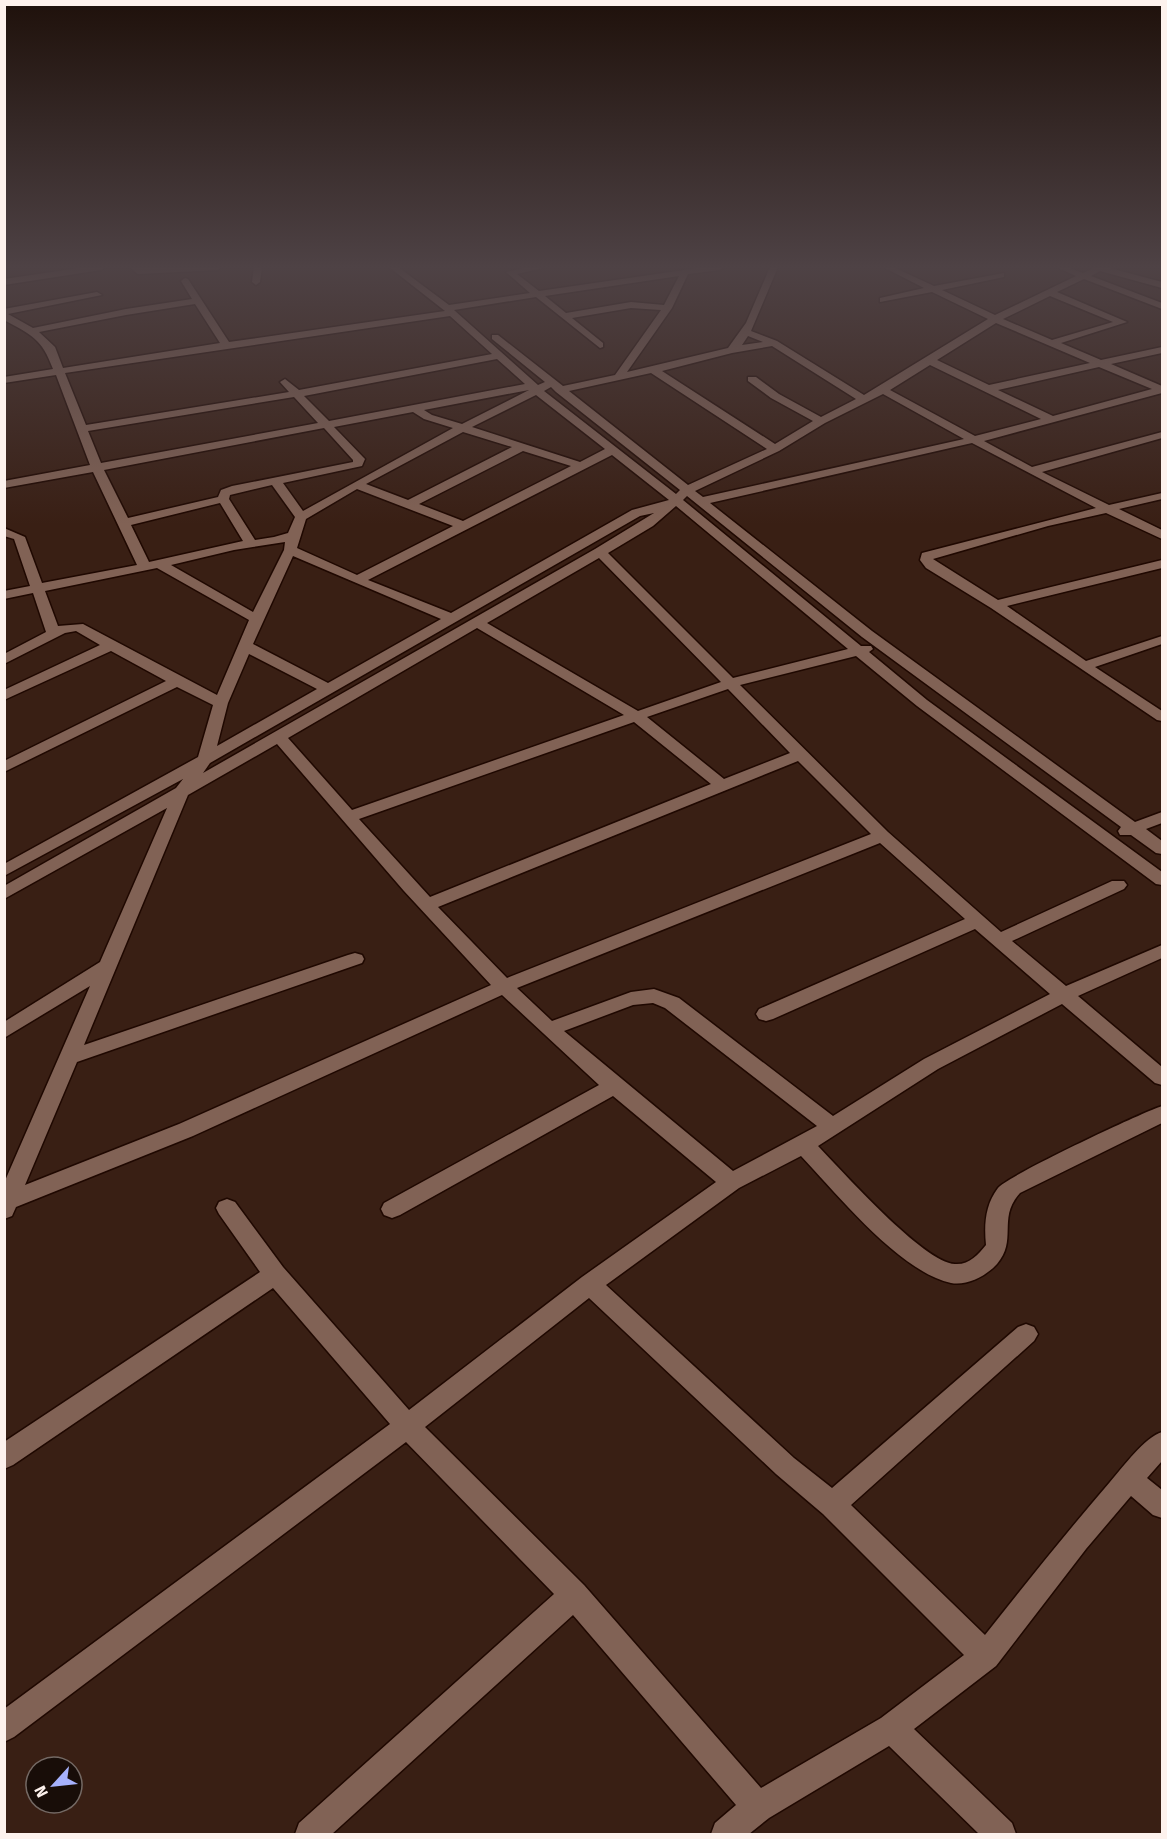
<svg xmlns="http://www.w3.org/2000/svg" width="1167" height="1839" viewBox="0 0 1167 1839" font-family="'Fira Sans',sans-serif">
<rect width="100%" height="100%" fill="#391f14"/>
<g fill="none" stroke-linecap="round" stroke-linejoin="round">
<g stroke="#1f0801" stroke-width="3">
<g id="minor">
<polygon points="86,267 105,267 101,270 4,285 4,279"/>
<polygon points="129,267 140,268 222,267 218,270 138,274"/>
<polygon points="254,267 262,267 260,282 256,285 252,282"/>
<path d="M 389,267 L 398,267 L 449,305 L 530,293 L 506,272 L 528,267 L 547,267 L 517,274 L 539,291 L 705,267 L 724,267 L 720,270 L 688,274 L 672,308 L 627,372 L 728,348 L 746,323 L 770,267 L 778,267 L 751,331 L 777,341 L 864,395 L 988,319 L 932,292 L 880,302 L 880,298 L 924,288 L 883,267 L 893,267 L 934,286 L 1004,273 L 1004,277 L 942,290 L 995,315 L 1076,276 L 1056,267 L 1067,267 L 1083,273 L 1096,267 L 1106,267 L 1162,282 L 1162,288 L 1100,271 L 1091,276 L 1162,303 L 1162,309 L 1084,279 L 1057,292 L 1127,322 L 1061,343 L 1101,360 L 1162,347 L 1162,353 L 1111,364 L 1162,386 L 1162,393 L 984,441 L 1032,467 L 1162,432 L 1162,438 L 1042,472 L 1109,505 L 1162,493 L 1162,499 L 1119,509 L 1162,530 L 1162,539 L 1106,513 L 1048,526 L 933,559 L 998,600 L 1162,560 L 1162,568 L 1007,606 L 1086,661 L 1162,636 L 1162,644 L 1095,667 L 1162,711 L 1162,721 L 1157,720 L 991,608 L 926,568 L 920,560 L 922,553 L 1096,508 L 972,443 L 710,503 L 872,631 L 1135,822 L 1162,812 L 1162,823 L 1146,829 L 1162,841 L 1162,854 L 1156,853 L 1131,835 L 1120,835 L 1118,831 L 1121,827 L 862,637 L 687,496 L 683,500 L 861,646 L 871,646 L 873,649 L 869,652 L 927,700 L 1162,872 L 1162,885 L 1156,884 L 917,706 L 856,656 L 740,685 L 888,832 L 1001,932 L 1112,881 L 1124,881 L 1127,885 L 1124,889 L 1012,941 L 1066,986 L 1162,945 L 1162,958 L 1078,996 L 1162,1067 L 1162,1085 L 1155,1083 L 1062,1004 L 938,1069 L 818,1146 C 842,1171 924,1263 955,1264 C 969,1265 978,1255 986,1245 C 984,1225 985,1205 998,1188 C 1007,1176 1141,1113 1162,1106 L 1162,1123 L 1020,1193 C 997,1218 1018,1240 997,1264 C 986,1276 967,1286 951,1283 C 900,1272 837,1194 801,1156 L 739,1188 L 606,1285 L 794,1458 L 832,1488 L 1018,1327 L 1026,1324 L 1034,1327 L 1038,1334 L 1034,1341 L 851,1505 L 985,1635 C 1026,1583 1067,1532 1110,1482 C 1123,1467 1145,1437 1162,1432 L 1162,1461 L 1147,1478 L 1162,1490 L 1162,1518 L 1153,1515 L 1131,1496 L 1086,1549 L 996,1666 L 914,1729 L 1012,1823 L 1016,1834 L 979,1834 L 889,1746 L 769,1818 L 749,1834 L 711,1834 L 715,1823 L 736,1805 L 573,1615 L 332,1834 L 295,1834 L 299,1823 L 554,1594 L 406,1442 L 14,1737 L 4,1742 L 4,1709 L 390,1424 L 273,1288 L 13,1465 L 4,1469 L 4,1442 L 260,1272 L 219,1214 L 216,1208 L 219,1202 L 227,1199 L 235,1202 L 283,1267 L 409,1410 L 582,1277 L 716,1182 L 613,1096 L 400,1215 L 392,1218 L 384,1215 L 381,1209 L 384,1203 L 599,1085 L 502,995 L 193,1136 L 16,1207 L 12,1216 L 4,1219 L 4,1183 L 90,986 L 4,1038 L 4,1022 L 100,962 L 167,808 L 4,899 L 4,886 L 176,788 L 183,779 L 4,876 L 4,864 L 198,757 L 213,705 L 177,687 L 4,772 L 4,761 L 166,681 L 111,651 L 4,700 L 4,690 L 100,645 L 76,631 L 65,633 L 4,664 L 4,654 L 46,632 L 33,593 L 4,599 L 4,591 L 30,586 L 14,539 L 4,536 L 4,528 L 25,537 L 42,583 L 137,565 L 93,472 L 4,488 L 4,481 L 90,465 L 56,375 L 4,383 L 4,377 L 53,369 C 42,339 32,335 4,320 L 4,309 L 97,292 L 102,295 L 8,314 L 33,328 L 126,309 L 192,299 L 181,281 L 185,278 L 188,279 L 229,342 L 445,311 ZM 679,276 L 664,305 L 631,302 L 566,313 L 545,296 ZM 1050,296 L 1113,322 L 1052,340 L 1003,319 ZM 536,297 L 600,348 L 603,347 L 603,343 L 572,318 L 631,308 L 661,310 L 615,375 L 563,386 L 498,335 L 492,335 L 492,339 L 545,382 L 538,385 L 454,310 ZM 195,304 L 220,343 L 63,368 L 55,347 L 39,332 L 126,315 ZM 450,316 L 492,354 L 299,390 L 285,379 L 280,382 L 289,392 L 86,425 L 65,373 ZM 996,323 L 1090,363 L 989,385 L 937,360 ZM 748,336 L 763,342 L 742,345 ZM 772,346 L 856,399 L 821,417 L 779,394 L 756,377 L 748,377 L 748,381 L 771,398 L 813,421 L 775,444 L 662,371 L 732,353 ZM 497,359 L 525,384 L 329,421 L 304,396 ZM 930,365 L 1041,419 L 975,436 L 890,390 ZM 1099,367 L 1152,389 L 1053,416 L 998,390 ZM 651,373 L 767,449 L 688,485 L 569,391 ZM 551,387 L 556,392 L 680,490 L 676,494 L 544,391 ZM 529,390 L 462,424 L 432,415 L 424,410 ZM 883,394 L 964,439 L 703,497 L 695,491 L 779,451 L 825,423 ZM 536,395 L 605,449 L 580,462 L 472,427 ZM 294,397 L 318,423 L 101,463 L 88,431 ZM 413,412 L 424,419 L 453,428 L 303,511 L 283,483 L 362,466 L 365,459 L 363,457 L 334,427 ZM 324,428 L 353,460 L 353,462 L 232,486 L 221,490 L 218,497 L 128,518 L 104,470 ZM 463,432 L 512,447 L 408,500 L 366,484 ZM 523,451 L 571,466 L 463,521 L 419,504 ZM 612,455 L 669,500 L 632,510 L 451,613 L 368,580 ZM 272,485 L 295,517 L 288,533 L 274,537 L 255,540 L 229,499 L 230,495 ZM 357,489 L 453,526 L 357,575 L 297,548 L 306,519 ZM 220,503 L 243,541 L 149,562 L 131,525 ZM 676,506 L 848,649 L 733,678 L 608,553 L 653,526 ZM 654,513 L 595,549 L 203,773 L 210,763 L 640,516 ZM 285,542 L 284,550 L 253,612 L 171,565 L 234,550 ZM 293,556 L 441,619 L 328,683 L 253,644 ZM 599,558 L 721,682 L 638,711 L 487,623 ZM 157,568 L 249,620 L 217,695 L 83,624 L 58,626 L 45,591 ZM 477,628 L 624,715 L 352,810 L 288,738 ZM 249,654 L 317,689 L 217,746 L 228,703 ZM 728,689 L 790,753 L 724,779 L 647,717 ZM 634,722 L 711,784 L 430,897 L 359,819 ZM 277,744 L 404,891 L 491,985 L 179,1124 L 25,1185 L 77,1062 L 362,963 L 364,959 L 362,955 L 355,953 L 348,955 L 84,1045 L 188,795 ZM 798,761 L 871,834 L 507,978 L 438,907 ZM 880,843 L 965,919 L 759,1009 L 756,1014 L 759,1019 L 766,1021 L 773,1019 L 975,929 L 1050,994 L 924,1059 L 833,1116 L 679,998 L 654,989 L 631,992 L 552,1021 L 517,988 ZM 653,1003 L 665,1008 L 817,1126 L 733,1171 L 564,1031 L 633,1005 ZM 589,1298 L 776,1474 L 823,1514 L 964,1655 L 881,1718 L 761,1788 L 584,1585 L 425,1427 Z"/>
</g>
</g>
<use href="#minor" fill="#816255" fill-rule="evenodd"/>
</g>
<linearGradient id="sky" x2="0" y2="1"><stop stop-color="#1f110b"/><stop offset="0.51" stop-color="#4e4245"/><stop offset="1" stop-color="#4e4245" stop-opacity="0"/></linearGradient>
<rect width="1167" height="524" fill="url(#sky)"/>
<rect width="1167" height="1839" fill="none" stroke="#fdf2ed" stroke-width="12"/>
<g transform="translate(54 1785) rotate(243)"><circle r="28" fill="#180d08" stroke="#746964" stroke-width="1.5"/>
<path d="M0-4.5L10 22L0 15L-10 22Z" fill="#a6b1fc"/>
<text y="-9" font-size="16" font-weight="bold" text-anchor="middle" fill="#fdf2ed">N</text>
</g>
</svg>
